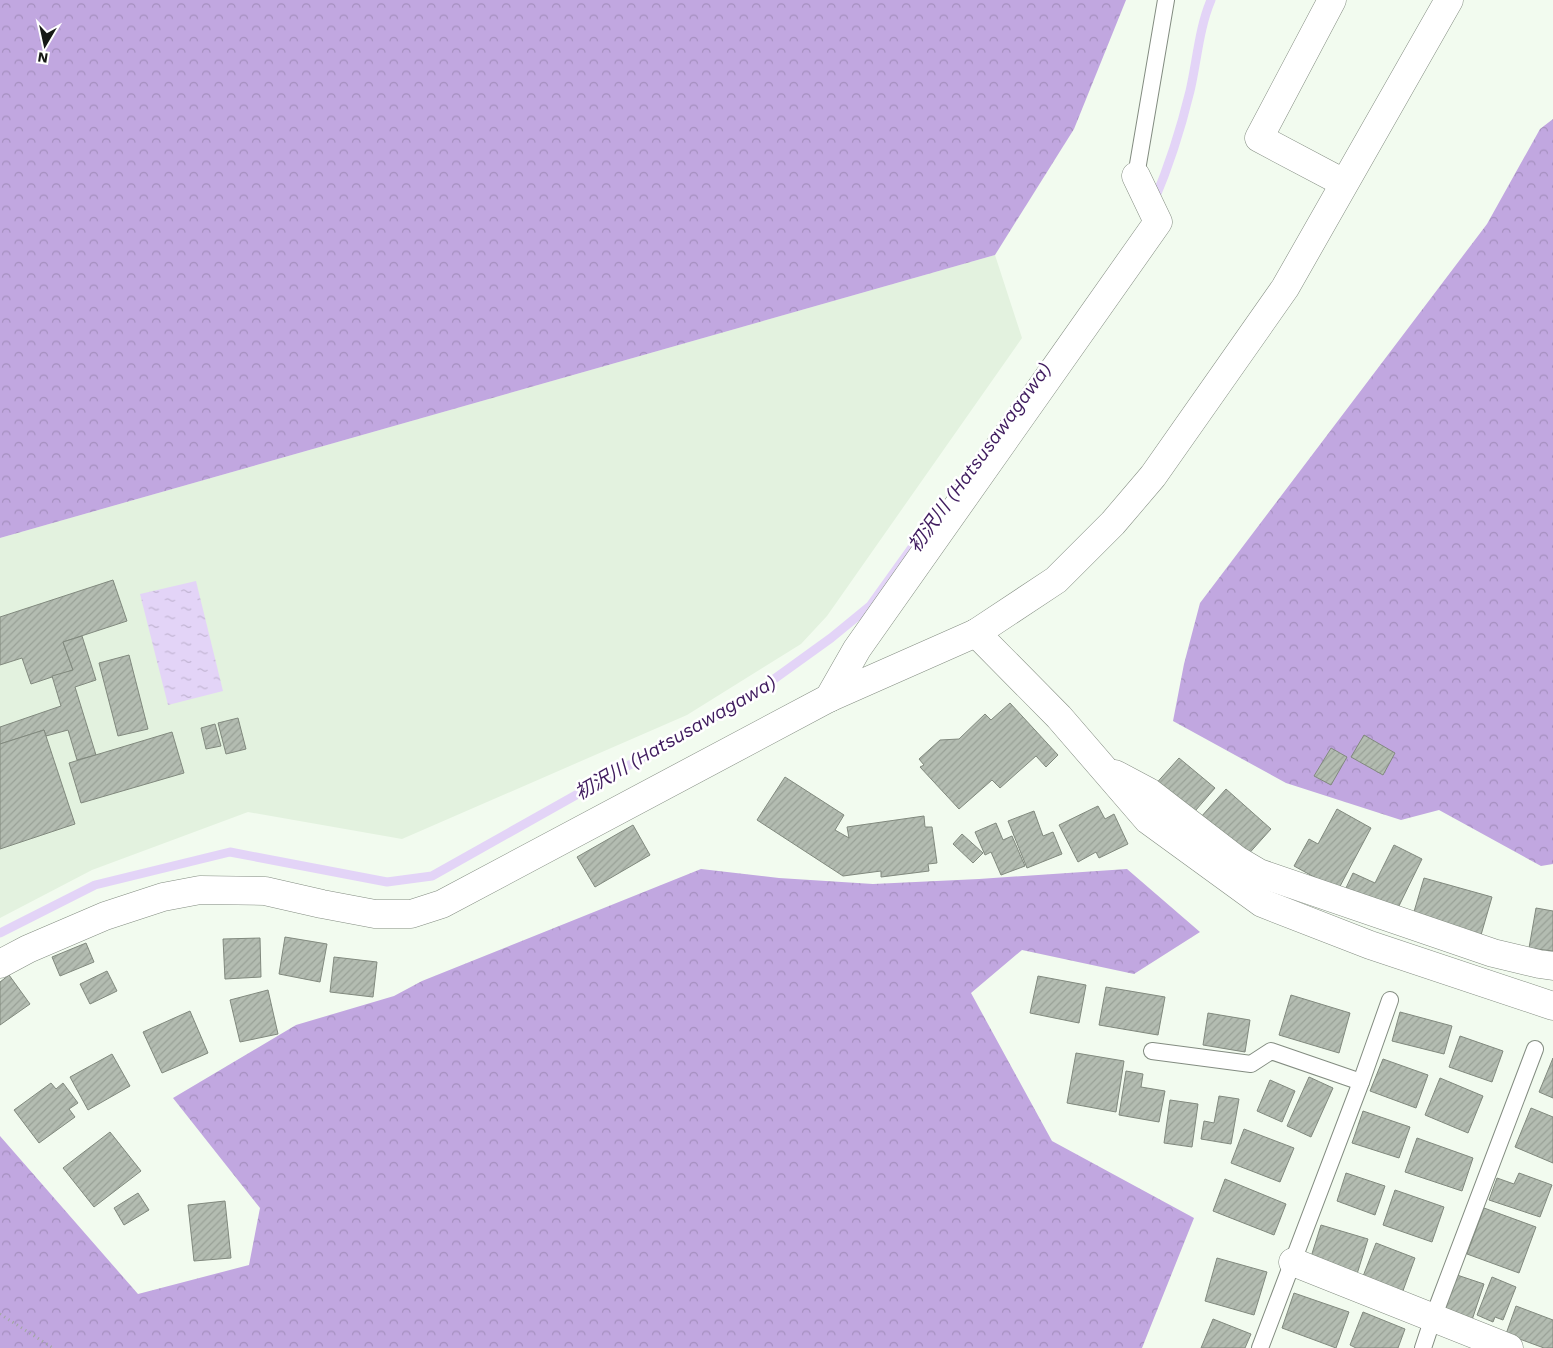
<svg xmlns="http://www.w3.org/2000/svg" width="1553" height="1348" viewBox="0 0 1553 1348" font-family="'Work Sans','Noto Sans JP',sans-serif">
<defs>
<pattern id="forest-crowns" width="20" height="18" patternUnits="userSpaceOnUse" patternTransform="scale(1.25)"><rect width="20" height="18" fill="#c1a7e0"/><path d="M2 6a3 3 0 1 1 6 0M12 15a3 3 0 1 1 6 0" fill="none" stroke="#a58fbf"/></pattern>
<pattern id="water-ripples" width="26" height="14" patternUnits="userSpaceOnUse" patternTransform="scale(1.25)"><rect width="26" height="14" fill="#e3d4f7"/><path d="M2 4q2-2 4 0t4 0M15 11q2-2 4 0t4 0" fill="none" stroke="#c2b5d3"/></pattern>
<pattern id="building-hatch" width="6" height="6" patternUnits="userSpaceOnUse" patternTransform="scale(1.25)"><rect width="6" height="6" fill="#b3bcb1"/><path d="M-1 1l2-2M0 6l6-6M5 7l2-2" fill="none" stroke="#99a197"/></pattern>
</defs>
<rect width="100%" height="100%" fill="#f2fbef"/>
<polygon fill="#e3f2df" points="995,255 1022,338 827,616 801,644 687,715 402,839 248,812 92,870 0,918 0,538"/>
<g fill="url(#forest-crowns)">
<polygon points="0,0 1126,0 1074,129 995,255 0,538"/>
<polygon points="1553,119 1553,864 1541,866 1439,810 1401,820 1286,783 1173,721 1184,664 1200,603 1487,224 1540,129"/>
<polygon points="701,869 779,878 873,884 979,879 1127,869 1200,932 1134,974 1022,950 971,993 1052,1141 1194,1218 1142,1348 0,1348 0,1136 138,1294 249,1265 260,1208 173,1098 296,1025 394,996 422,981"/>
</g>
<polygon fill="url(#water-ripples)" points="196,581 223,691 168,705 140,594"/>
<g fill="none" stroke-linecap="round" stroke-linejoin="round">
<g stroke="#e3d4f7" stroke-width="9">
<path d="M 1154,201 C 1169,166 1181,128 1190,91 C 1197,61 1199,28 1211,0"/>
<polyline points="0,933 95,885 230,852 387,882 432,876 745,700 831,638 870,606 928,525"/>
</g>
</g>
<g fill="url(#building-hatch)" stroke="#81897e">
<polygon points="113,580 127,621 63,642 73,670 31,684 22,658 0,665 0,617"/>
<polygon points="82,636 96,680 75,687 96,755 77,760 68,730 46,736 44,730 0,744 0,727 61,706 52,676 73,670 63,642"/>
<polygon points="129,655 148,729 118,736 99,663"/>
<polygon points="1010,703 1058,755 1046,767 1036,756 1000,788 992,780 959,809 920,767 924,765 919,759 940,740 959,739 985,714 991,720"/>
<polygon points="238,718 246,749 226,754 218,723"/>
<polygon points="215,724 221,746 206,749 201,728"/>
<polygon points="44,730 75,824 0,849 0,744"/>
<polygon points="172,732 184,773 81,803 69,763"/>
<polygon points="1364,735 1395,753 1383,775 1351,757"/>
<polygon points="1331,748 1347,757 1331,785 1314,776"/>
<polygon points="1179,758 1215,788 1189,818 1153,787"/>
<polygon points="785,777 844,815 835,830 849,838 847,827 924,816 925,827 932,827 937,863 928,864 929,871 881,877 881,871 843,876 757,820"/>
<polygon points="1226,789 1271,829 1245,858 1200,818"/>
<polygon points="1098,806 1105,819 1114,814 1128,844 1099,858 1096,852 1078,862 1059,825"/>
<polygon points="1337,809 1371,828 1338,890 1294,866 1309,839 1318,844"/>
<polygon points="1034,811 1043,836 1053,832 1062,854 1027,868 1008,821"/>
<polygon points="996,823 1003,840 1012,836 1025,866 1001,875 991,852 985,855 975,832"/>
<polygon points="633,825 650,855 595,887 577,857"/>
<polygon points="962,834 983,853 973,863 953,844"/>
<polygon points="1394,845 1422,859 1395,914 1345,890 1353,873 1375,883"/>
<polygon points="1424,878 1492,897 1481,935 1413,915"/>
<polygon points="1536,908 1553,911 1553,951 1529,948"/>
<polygon points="285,937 327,944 320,982 279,974"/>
<polygon points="260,938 261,977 225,979 223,939"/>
<polygon points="86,943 94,962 60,976 52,957"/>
<polygon points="334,957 377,962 373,997 330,992"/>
<polygon points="107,971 117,991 90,1004 80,984"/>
<polygon points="9,975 30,1004 0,1025 0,982"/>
<polygon points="1038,976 1086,985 1079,1023 1030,1013"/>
<polygon points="1106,987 1165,997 1158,1035 1099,1025"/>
<polygon points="268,990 278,1034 240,1042 230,1000"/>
<polygon points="1291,995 1350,1013 1339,1053 1279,1035"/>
<polygon points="190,1011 208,1053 162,1073 143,1032"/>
<polygon points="1400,1012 1452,1026 1444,1054 1392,1041"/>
<polygon points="1208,1013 1250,1020 1245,1052 1203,1045"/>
<polygon points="1460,1036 1503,1051 1492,1082 1449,1067"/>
<polygon points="1076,1053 1124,1061 1116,1112 1067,1103"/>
<polygon points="112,1054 130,1086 88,1110 70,1077"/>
<polygon points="1553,1058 1553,1098 1539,1092"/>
<polygon points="1383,1059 1428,1075 1416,1108 1370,1091"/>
<polygon points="1126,1071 1143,1074 1141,1087 1165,1091 1159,1122 1119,1115"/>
<polygon points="1309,1077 1333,1088 1311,1137 1287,1126"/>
<polygon points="1440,1078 1483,1096 1468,1133 1425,1115"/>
<polygon points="1270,1080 1295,1091 1282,1122 1257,1111"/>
<polygon points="51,1083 56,1089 63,1083 78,1103 69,1109 75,1117 39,1143 14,1110"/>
<polygon points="1219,1096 1239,1099 1231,1144 1201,1139 1204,1121 1214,1123"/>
<polygon points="1170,1100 1198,1104 1192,1147 1164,1143"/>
<polygon points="1531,1108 1553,1117 1553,1163 1515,1147"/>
<polygon points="1363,1111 1410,1127 1399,1158 1352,1143"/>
<polygon points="1244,1129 1294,1148 1280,1182 1231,1163"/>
<polygon points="110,1132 141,1171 94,1207 63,1168"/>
<polygon points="1417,1138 1473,1158 1462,1191 1405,1172"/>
<polygon points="1346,1173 1385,1186 1375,1215 1337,1201"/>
<polygon points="1519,1173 1552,1185 1540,1217 1489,1200 1497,1178 1514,1184"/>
<polygon points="1225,1179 1286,1204 1274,1235 1213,1211"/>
<polygon points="1395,1190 1444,1207 1432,1242 1383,1225"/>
<polygon points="138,1193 149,1210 124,1225 114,1208"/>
<polygon points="225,1201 231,1258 194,1261 188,1205"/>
<polygon points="1484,1208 1536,1227 1519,1273 1467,1254"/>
<polygon points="1321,1225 1368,1239 1357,1274 1310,1260"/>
<polygon points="1376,1243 1415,1258 1400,1299 1360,1284"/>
<polygon points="1217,1258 1267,1272 1254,1315 1205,1301"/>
<polygon points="1454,1274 1484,1284 1471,1323 1442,1313"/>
<polygon points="1492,1277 1516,1287 1503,1320 1495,1317 1493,1322 1477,1315"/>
<polygon points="1294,1293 1349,1312 1336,1348 1282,1328"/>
<polygon points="1516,1306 1553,1320 1553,1348 1544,1348 1506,1334"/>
<polygon points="1363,1312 1405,1329 1398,1348 1356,1348 1350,1345"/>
<polygon points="1213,1319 1251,1334 1245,1348 1201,1348"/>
</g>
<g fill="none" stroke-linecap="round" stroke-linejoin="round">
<g stroke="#838c81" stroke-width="18">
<g id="service">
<polyline points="1136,176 1166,0"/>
<polyline points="1152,1051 1251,1064 1271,1051 1361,1082"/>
<polyline points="1260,1348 1361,1082 1390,1000"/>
<polyline points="1423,1348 1433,1318 1535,1049"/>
</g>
</g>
<g stroke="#838c81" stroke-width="29">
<g id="minor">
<polyline points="1332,0 1259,138 1344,183"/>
<polyline points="976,633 1059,717 1148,820 1262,903 1370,945 1553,1006"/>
<polyline points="829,698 857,649 1158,222 1136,176"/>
<polyline points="1115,774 1149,792 1237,860 1259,873 1493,953 1539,964 1553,966"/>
<polyline points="0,964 28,949 105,916 163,897 200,890 265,891 322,904 375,914 411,914 442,904 829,698 976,633 1056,580 1113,523 1153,476 1285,288 1449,0"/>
<polyline points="1293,1262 1509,1348"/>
</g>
</g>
<polyline stroke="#a1a89e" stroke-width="3" stroke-dasharray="1 4" stroke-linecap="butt" points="0,1314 53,1348"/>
<use href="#service" stroke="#fff" stroke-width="16"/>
<use href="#minor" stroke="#fff" stroke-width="28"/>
</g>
<g text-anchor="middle" stroke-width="5" stroke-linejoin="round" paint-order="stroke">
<g font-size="19" font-style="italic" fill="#3f1b5e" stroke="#fff">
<text transform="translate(979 457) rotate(-54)" y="7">初沢川 (Hatsusawagawa)</text>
<text transform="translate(675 737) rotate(-30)" y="7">初沢川 (Hatsusawagawa)</text>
</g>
</g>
<g transform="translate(45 45) rotate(189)" stroke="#ffffff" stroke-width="4" paint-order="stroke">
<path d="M0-4L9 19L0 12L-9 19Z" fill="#161915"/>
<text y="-8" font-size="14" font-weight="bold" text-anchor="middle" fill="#161915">N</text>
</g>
</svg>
